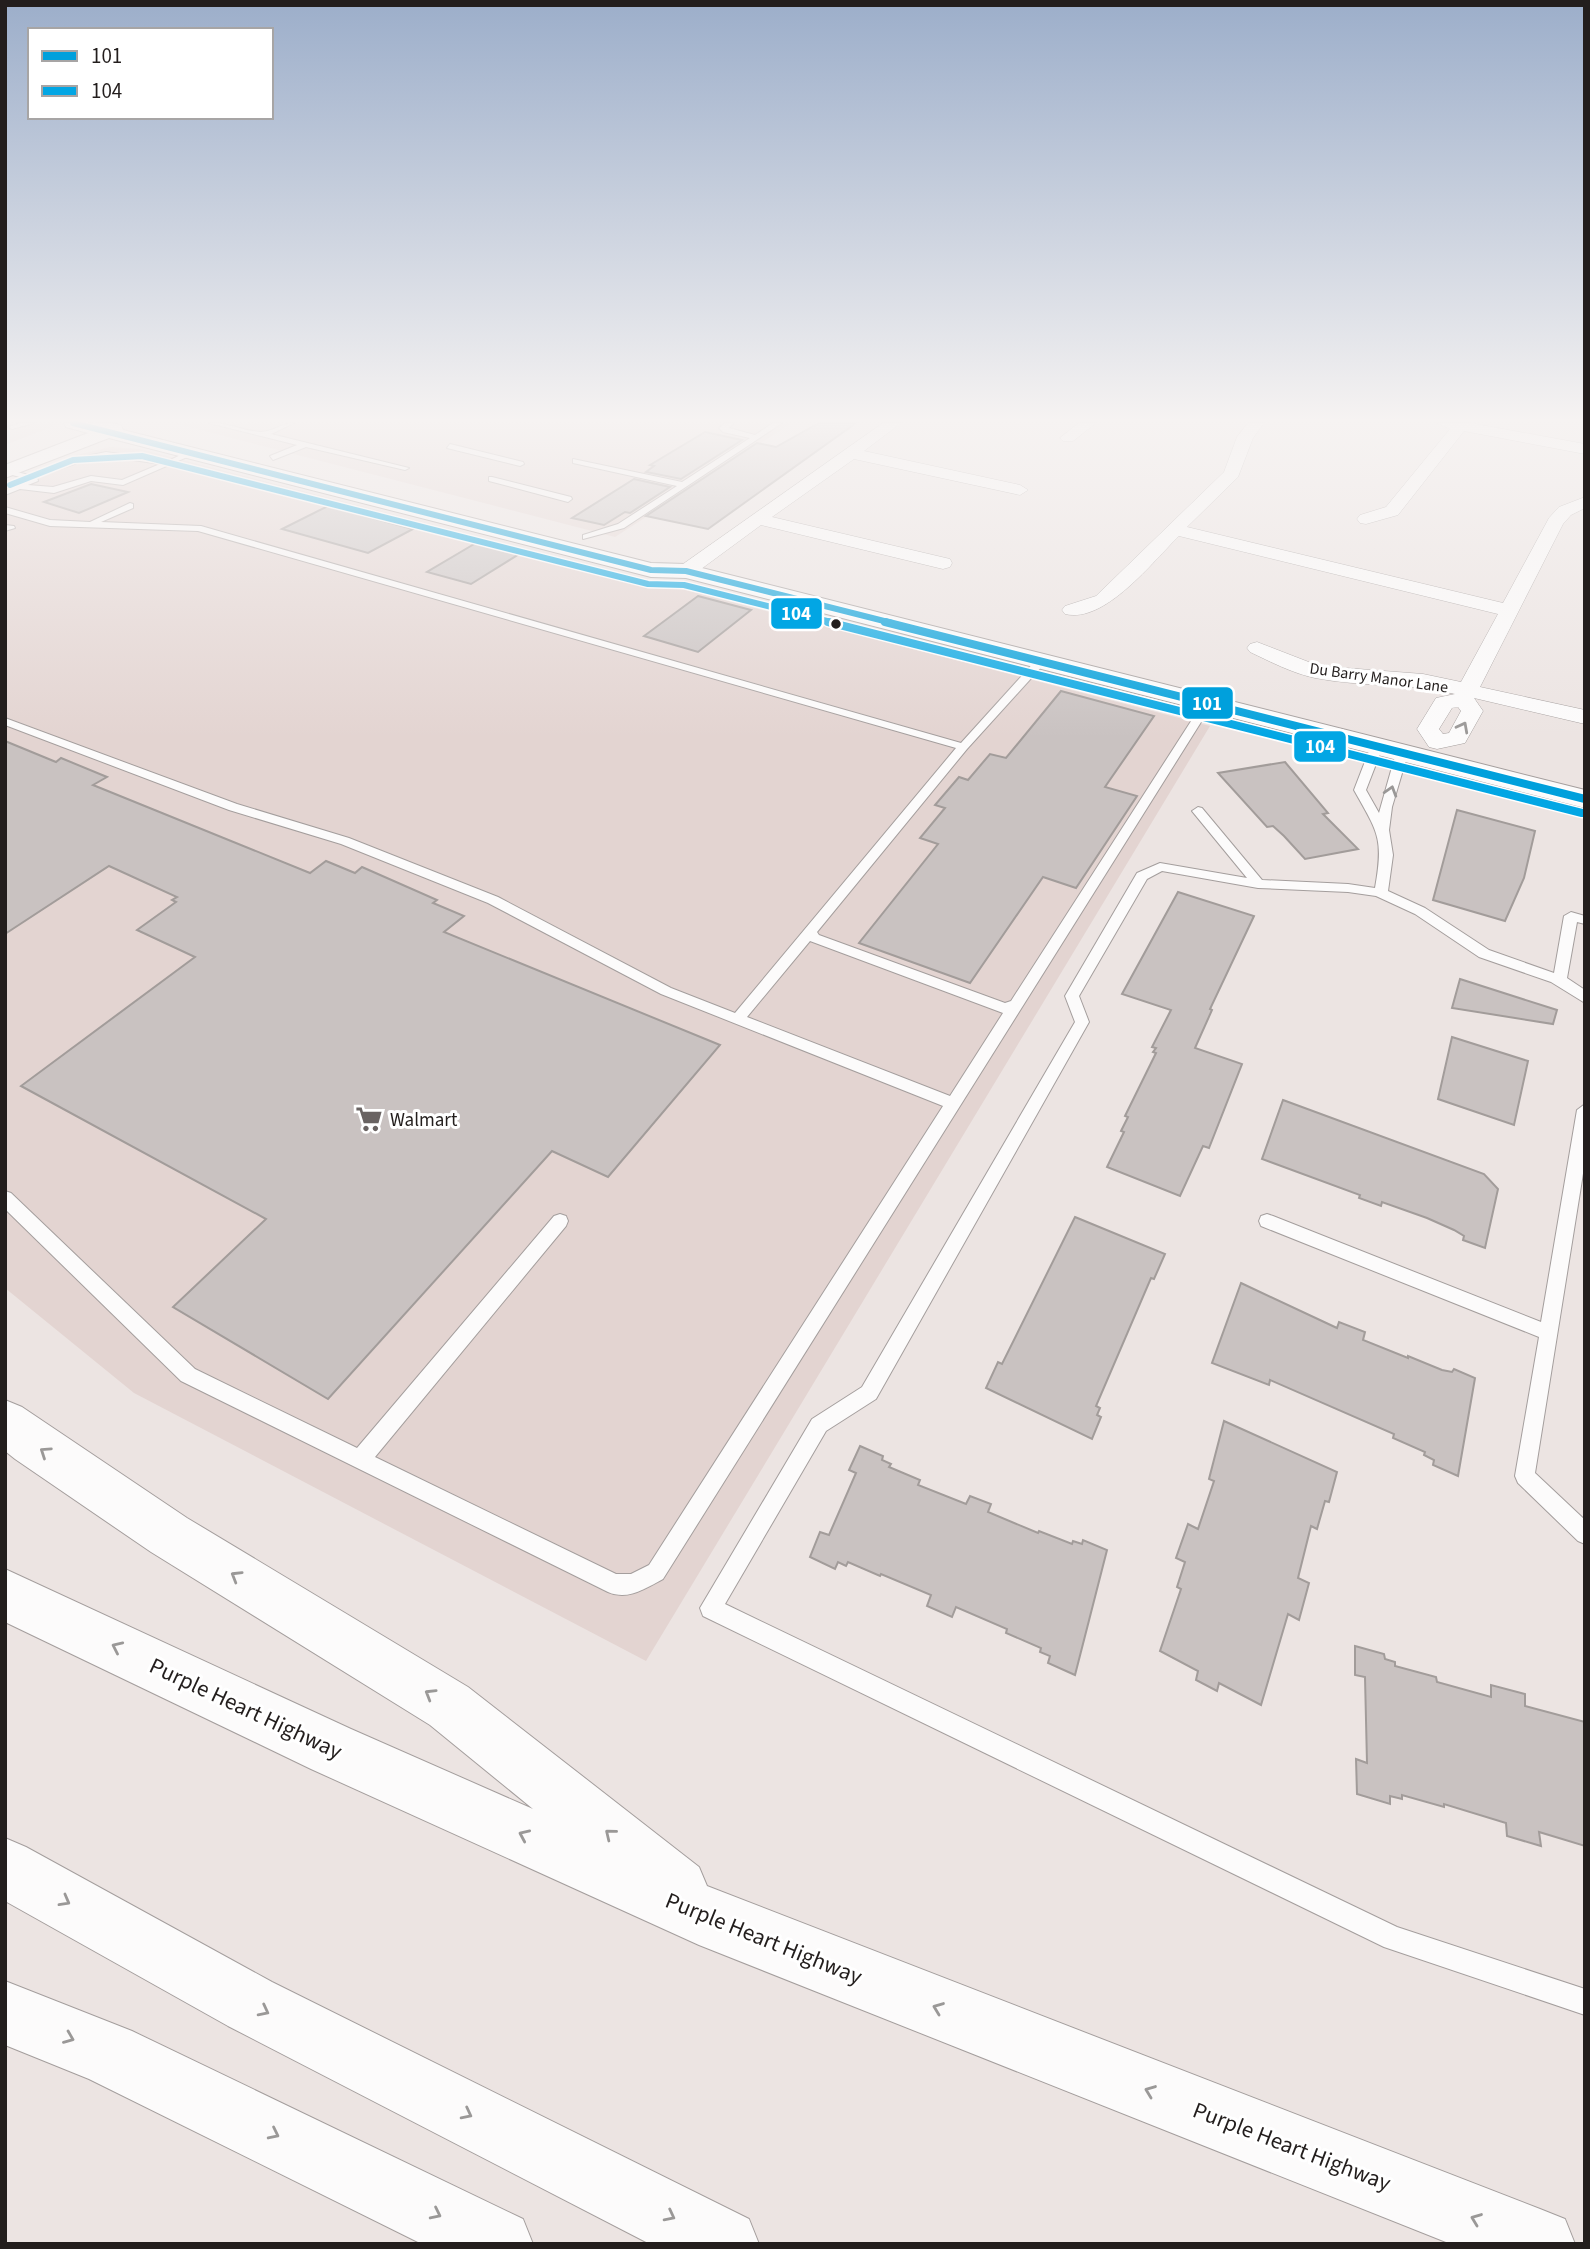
<svg xmlns="http://www.w3.org/2000/svg" width="1590" height="2249" viewBox="0 0 1590 2249" font-family="'Source Sans 3',sans-serif">
<rect width="100%" height="100%" fill="#ece4e2"/>
<g fill="#e3d4d1">
<polygon points="5,423 52,423 54,426 5,445"/>
<polygon points="174,423 792,423 615,537"/>
<polygon points="110,447 140,449 1210,726 646,1661 134,1393 5,1288 5,482 69,457"/>
</g>
<g fill="#c9c2c1" stroke="#a29c9a" stroke-width="2">
<polygon points="819,423 856,423 708,529 646,516 757,443 776,447"/>
<polygon points="705,432 742,440 681,479 646,472 654,466 650,465"/>
<polygon points="634,479 670,487 630,513 625,512 604,525 572,518"/>
<polygon points="91,484 128,492 79,513 44,502"/>
<polygon points="328,506 413,529 368,553 282,529"/>
<polygon points="481,540 524,551 471,584 427,572"/>
<polygon points="698,596 751,610 698,652 644,636"/>
<polygon points="1061,691 1154,716 1105,787 1137,796 1076,888 1043,877 970,983 859,943 938,844 920,838 945,808 935,805 959,777 968,780 990,754 1006,758"/>
<polygon points="5,741 56,762 61,758 107,777 93,785 310,873 326,861 355,873 362,867 437,900 433,903 464,916 444,932 720,1045 608,1177 552,1151 328,1399 173,1307 266,1219 21,1086 195,957 137,930 176,902 172,900 177,897 109,866 5,934"/>
<polygon points="1285,762 1328,813 1323,814 1358,849 1305,859 1284,836 1273,826 1267,827 1218,773"/>
<polygon points="1457,810 1535,831 1524,878 1505,921 1433,900"/>
<polygon points="1178,892 1254,916 1210,1009 1212,1010 1195,1048 1242,1064 1209,1148 1203,1146 1180,1196 1107,1167 1124,1132 1121,1131 1128,1117 1125,1116 1156,1053 1153,1052 1156,1048 1152,1047 1171,1010 1122,994"/>
<polygon points="1460,979 1557,1010 1553,1024 1452,1008"/>
<polygon points="1452,1037 1528,1061 1514,1125 1438,1099"/>
<polygon points="1283,1100 1484,1174 1498,1189 1485,1248 1463,1240 1464,1236 1454,1230 1427,1218 1382,1202 1381,1206 1359,1198 1360,1195 1262,1159"/>
<polygon points="1075,1217 1165,1254 1154,1279 1151,1278 1096,1406 1100,1408 1097,1415 1101,1417 1092,1439 986,1388 998,1362 1002,1364"/>
<polygon points="1241,1283 1337,1328 1339,1322 1365,1332 1363,1340 1408,1358 1408,1356 1442,1370 1452,1372 1454,1369 1475,1378 1458,1476 1433,1465 1434,1460 1424,1455 1425,1452 1393,1438 1394,1434 1270,1380 1269,1385 1212,1363"/>
<polygon points="1224,1421 1337,1472 1329,1502 1325,1501 1317,1529 1311,1526 1298,1578 1309,1583 1299,1620 1288,1614 1261,1705 1219,1683 1217,1691 1196,1680 1198,1671 1160,1651 1181,1589 1177,1587 1185,1562 1176,1558 1188,1524 1198,1529 1214,1481 1209,1479"/>
<polygon points="860,1446 883,1456 882,1460 891,1464 889,1467 920,1480 918,1485 966,1504 970,1496 991,1504 988,1512 1038,1533 1039,1531 1072,1544 1073,1541 1082,1544 1083,1540 1107,1550 1075,1675 1048,1663 1050,1656 1040,1652 1041,1648 1006,1633 1007,1629 956,1607 952,1617 927,1606 931,1595 881,1574 880,1576 848,1562 846,1566 838,1562 835,1569 810,1557 820,1532 829,1535 856,1473 849,1470"/>
<polygon points="1355,1646 1384,1654 1385,1659 1395,1662 1395,1666 1436,1677 1437,1682 1491,1697 1491,1685 1525,1694 1525,1706 1585,1722 1585,1846 1539,1832 1541,1846 1507,1836 1506,1823 1444,1804 1444,1807 1402,1795 1402,1799 1390,1796 1390,1804 1357,1794 1356,1759 1367,1763 1365,1677 1355,1675"/>
</g>
<g fill="none" stroke-linecap="round" stroke-linejoin="round">
<g stroke="#a49e9d" stroke-width="2">
<g id="service">
<polygon points="21,423 34,423 12,429 8,427"/>
<path d="M 209,423 C 227,422 243,431 261,432 C 272,432 282,423 294,423 L 271,434 L 409,468 L 405,470 L 306,447 L 273,460 L 270,456 L 297,445 Z"/>
<polygon points="725,423 734,423 729,428 755,435 773,423 782,423 624,528 583,539 583,535 618,524 677,486 573,463 573,459 682,482 750,438 723,432 719,428"/>
<polygon points="450,444 523,462 524,464 520,466 447,448"/>
<path d="M 106,452 L 168,461 L 187,452 L 194,454 L 123,485 L 91,481 L 54,493 L 20,489 L 5,495 L 5,490 L 27,479 L 5,473 L 5,469 L 29,475 L 72,459 ZM 106,456 L 160,464 L 122,480 L 91,476 L 53,487 L 28,485 L 38,481 L 37,477 L 77,463 Z"/>
<polygon points="492,477 571,497 572,499 568,502 489,481 489,477"/>
<path d="M 130,503 L 133,504 L 133,508 L 101,522 L 201,526 L 961,743 L 1037,659 L 1045,659 L 1045,663 L 967,749 L 817,932 L 819,935 L 1005,1003 L 1011,1001 L 1204,701 L 1213,703 L 663,1579 C 646,1588 628,1601 608,1592 L 181,1381 L 5,1209 L 5,1191 L 11,1193 L 195,1369 L 357,1448 L 554,1216 L 560,1214 L 566,1216 L 568,1221 L 566,1226 L 375,1457 L 616,1574 L 631,1574 L 649,1565 L 943,1106 L 661,994 L 488,903 L 341,844 L 229,810 L 5,725 L 5,718 L 237,804 L 349,838 L 498,897 L 671,988 L 735,1013 L 956,748 L 198,531 L 50,526 L 5,513 L 5,507 L 50,520 L 90,522 ZM 810,941 L 1003,1013 L 950,1096 L 747,1017 Z"/>
<polygon points="5,525 14,526 15,528 5,531"/>
<path d="M 1377,743 L 1383,746 L 1366,790 L 1379,813 L 1396,753 L 1402,750 L 1408,753 L 1392,807 L 1389,830 L 1393,855 L 1388,891 L 1425,908 L 1489,950 L 1554,973 L 1564,916 L 1571,912 L 1585,916 L 1585,924 L 1577,922 L 1567,978 L 1585,990 L 1585,1003 L 1551,982 L 1479,957 L 1415,914 L 1376,896 L 1348,892 L 1258,888 L 1162,871 L 1147,879 L 1079,996 L 1089,1022 L 876,1399 L 826,1431 L 725,1604 L 1397,1927 L 1585,1989 L 1585,2015 L 1384,1947 L 703,1616 L 700,1608 L 812,1419 L 862,1387 L 1075,1022 L 1065,996 L 1137,873 L 1160,863 L 1247,878 L 1192,811 L 1198,807 L 1202,808 L 1262,880 L 1348,884 L 1375,888 C 1384,838 1378,833 1354,790 L 1371,746 Z"/>
<polygon points="1585,1104 1585,1161 1535,1473 1585,1520 1585,1544 1578,1541 1518,1483 1515,1476 1539,1337 1261,1226 1259,1221 1261,1216 1267,1214 1273,1216 1541,1322 1577,1110"/>
</g>
</g>
<g stroke="#a49e9d" stroke-width="1">
<g id="minor">
<polygon points="883,423 901,423 864,451 1020,485 1028,490 1020,495 854,459 772,517 950,559 952,563 950,567 943,569 761,525 693,575 679,575 677,571 679,567"/>
<polygon points="1079,423 1096,423 1073,441 1063,441 1060,438"/>
<path d="M 1248,423 L 1264,423 L 1253,438 L 1238,477 L 1187,527 L 1503,603 L 1549,518 L 1559,507 L 1585,497 L 1585,508 L 1571,515 L 1563,524 L 1480,687 L 1585,710 L 1585,724 L 1474,698 L 1483,711 L 1465,743 L 1437,749 L 1429,747 L 1417,729 L 1436,698 L 1455,694 C 1409,683 1361,687 1315,678 C 1292,673 1271,662 1250,652 L 1247,648 L 1250,644 L 1257,642 L 1319,666 L 1423,674 L 1461,682 L 1498,614 L 1179,536 C 1153,561 1105,624 1065,614 L 1062,610 L 1065,606 L 1096,596 L 1224,472 L 1237,437 ZM 1458,707 L 1461,711 L 1449,733 L 1443,734 L 1439,729 L 1452,708 Z"/>
<polygon points="1437,423 1470,423 1585,444 1585,454 1464,431 1398,515 1366,524 1360,523 1357,519 1360,515 1386,507 1450,429"/>
</g>
</g>
<g stroke="#a49e9d" stroke-width="2">
<path id="primary" d="M 64,423 C 81,423 105,421 121,425 L 123,430 L 651,563 L 686,564 L 1585,790 L 1585,808 L 686,578 L 651,577 L 109,438 L 5,478 L 5,465 L 88,433 L 66,427 Z"/>
</g>
<g stroke="#a49e9d" stroke-width="2">
<g id="motorway">
<polygon points="5,1400 22,1407 187,1518 468,1687 699,1867 707,1886 1540,2209 1565,2219 1575,2244 1451,2244 699,1945 311,1769 5,1622 5,1569 351,1729 533,1809 430,1725 151,1552 15,1459 5,1451"/>
<polygon points="5,1838 26,1847 272,1982 749,2219 759,2244 650,2244 228,2026 5,1901"/>
<polygon points="5,1981 132,2031 523,2219 533,2244 422,2244 89,2079 5,2045"/>
</g>
</g>
<use href="#service" fill="#fcfbfb" fill-rule="evenodd"/>
<use href="#minor" fill="#fcfbfb" fill-rule="evenodd"/>
<use href="#primary" fill="#fcfbfb" fill-rule="evenodd"/>
<use href="#motorway" fill="#fcfbfb" fill-rule="evenodd"/>
<g stroke="#fff" stroke-width="9">
<polyline id="bus-1-far1" points="73,423 651,570 686,571 892,623"/>
</g>
<g stroke="#fff" stroke-width="11">
<polyline id="bus-1" points="885,622 1585,799"/>
</g>
<g stroke="#fff" stroke-width="9">
<polyline id="bus-2-far1" points="10,485 73,460 142,456 648,584 684,585 835,623"/>
</g>
<g stroke="#fff" stroke-width="11">
<polyline id="bus-2" points="828,622 1582,813"/>
</g>
<use href="#bus-1-far1" stroke="#00a0dc" stroke-width="6"/>
<use href="#bus-1" stroke="#00a0dc" stroke-width="8"/>
<use href="#bus-2-far1" stroke="#02a6e4" stroke-width="6"/>
<use href="#bus-2" stroke="#02a6e4" stroke-width="8"/>
</g>
<defs><path id="oneway-chevron" d="M-2-3.5L2.5 0L-2 3.5" fill="none" stroke-width="1.6" stroke-linecap="round" stroke-linejoin="round" transform="scale(1.75)"/></defs>
<g stroke="#9a9897">
<use href="#oneway-chevron" transform="translate(1463 727) rotate(-62)"/>
<use href="#oneway-chevron" transform="translate(1391 791) rotate(-73)"/>
<use href="#oneway-chevron" transform="translate(45 1452) rotate(-146)"/>
<use href="#oneway-chevron" transform="translate(236 1576) rotate(-149)"/>
<use href="#oneway-chevron" transform="translate(117 1647) rotate(-155)"/>
<use href="#oneway-chevron" transform="translate(430 1694) rotate(-149)"/>
<use href="#oneway-chevron" transform="translate(610 1834) rotate(-141)"/>
<use href="#oneway-chevron" transform="translate(524 1835) rotate(-156)"/>
<use href="#oneway-chevron" transform="translate(65 1901) rotate(29)"/>
<use href="#oneway-chevron" transform="translate(938 2008) rotate(-159)"/>
<use href="#oneway-chevron" transform="translate(264 2011) rotate(27)"/>
<use href="#oneway-chevron" transform="translate(69 2038) rotate(22)"/>
<use href="#oneway-chevron" transform="translate(1150 2091) rotate(-159)"/>
<use href="#oneway-chevron" transform="translate(467 2114) rotate(27)"/>
<use href="#oneway-chevron" transform="translate(274 2134) rotate(26)"/>
<use href="#oneway-chevron" transform="translate(436 2214) rotate(26)"/>
<use href="#oneway-chevron" transform="translate(670 2216) rotate(27)"/>
<use href="#oneway-chevron" transform="translate(1476 2219) rotate(-159)"/>
</g>
<linearGradient id="sky" x2="0" y2="1"><stop stop-color="#9caeca"/><stop offset="0.57" stop-color="#f6f3f2"/><stop offset="1" stop-color="#f6f3f2" stop-opacity="0"/></linearGradient>
<rect width="1590" height="738" fill="url(#sky)"/>
<defs>
<g id="supermarket-bare" transform="scale(2.1)"><path d="M-6-5.5h2.5l.6 2H6L4.5 2H-2.5L-4.4-4H-6ZM-1.5 3.2a1.3 1.3 0 1 0 .1 0ZM3 3.2a1.3 1.3 0 1 0 .1 0Z" fill="#696362" stroke="#fff" stroke-width="2.5" paint-order="stroke"/></g>
</defs>
<g fill-rule="evenodd">
<use href="#supermarket-bare" x="369" y="1119"/>
</g>
<circle fill="#231e1d" stroke="#fff" stroke-width="2.5" cx="836" cy="624" r="6"/>
<g text-anchor="middle" stroke-width="6" stroke-linejoin="round" paint-order="stroke">
<g font-size="16" fill="#231e1d" stroke="#fff">
<text transform="translate(1379 677) rotate(8)" y="6">Du Barry Manor Lane</text>
</g>
<g font-size="19" fill="#231e1d" stroke="#fff" text-anchor="start">
<text x="390" y="1126">Walmart</text>
</g>
<g font-size="23" fill="#231e1d" stroke="#fff">
<text transform="translate(246 1708) rotate(25)" y="8">Purple Heart Highway</text>
<text transform="translate(764 1938) rotate(22)" y="8">Purple Heart Highway</text>
<text transform="translate(1292 2146) rotate(21)" y="8">Purple Heart Highway</text>
</g>
</g>
<g stroke="#fff" stroke-width="2.5">
<rect x="770" y="597" width="53" height="33" rx="7" fill="#02a6e4"/>
<rect x="1181" y="686" width="53" height="34" rx="7" fill="#00a0dc"/>
<rect x="1293" y="730" width="54" height="33" rx="7" fill="#02a6e4"/>
</g>
<g font-size="19" text-anchor="middle" font-weight="bold" fill="#fff">
<text x="796" y="620">104</text>
<text x="1207" y="710">101</text>
<text x="1320" y="753">104</text>
</g>
<rect width="1590" height="2249" fill="none" stroke="#231e1d" stroke-width="14"/>
<rect x="28" y="28" width="245" height="91" fill="#ffffff" stroke="#a7a5a5" stroke-width="2"/>
<rect x="42" y="51" width="35" height="10" fill="#00a0dc" stroke="#a7a5a5" stroke-width="2"/>
<text x="91" y="63" font-size="21" fill="#231e1d">101</text>
<rect x="42" y="86" width="35" height="10" fill="#02a6e4" stroke="#a7a5a5" stroke-width="2"/>
<text x="91" y="98" font-size="21" fill="#231e1d">104</text>
</svg>
